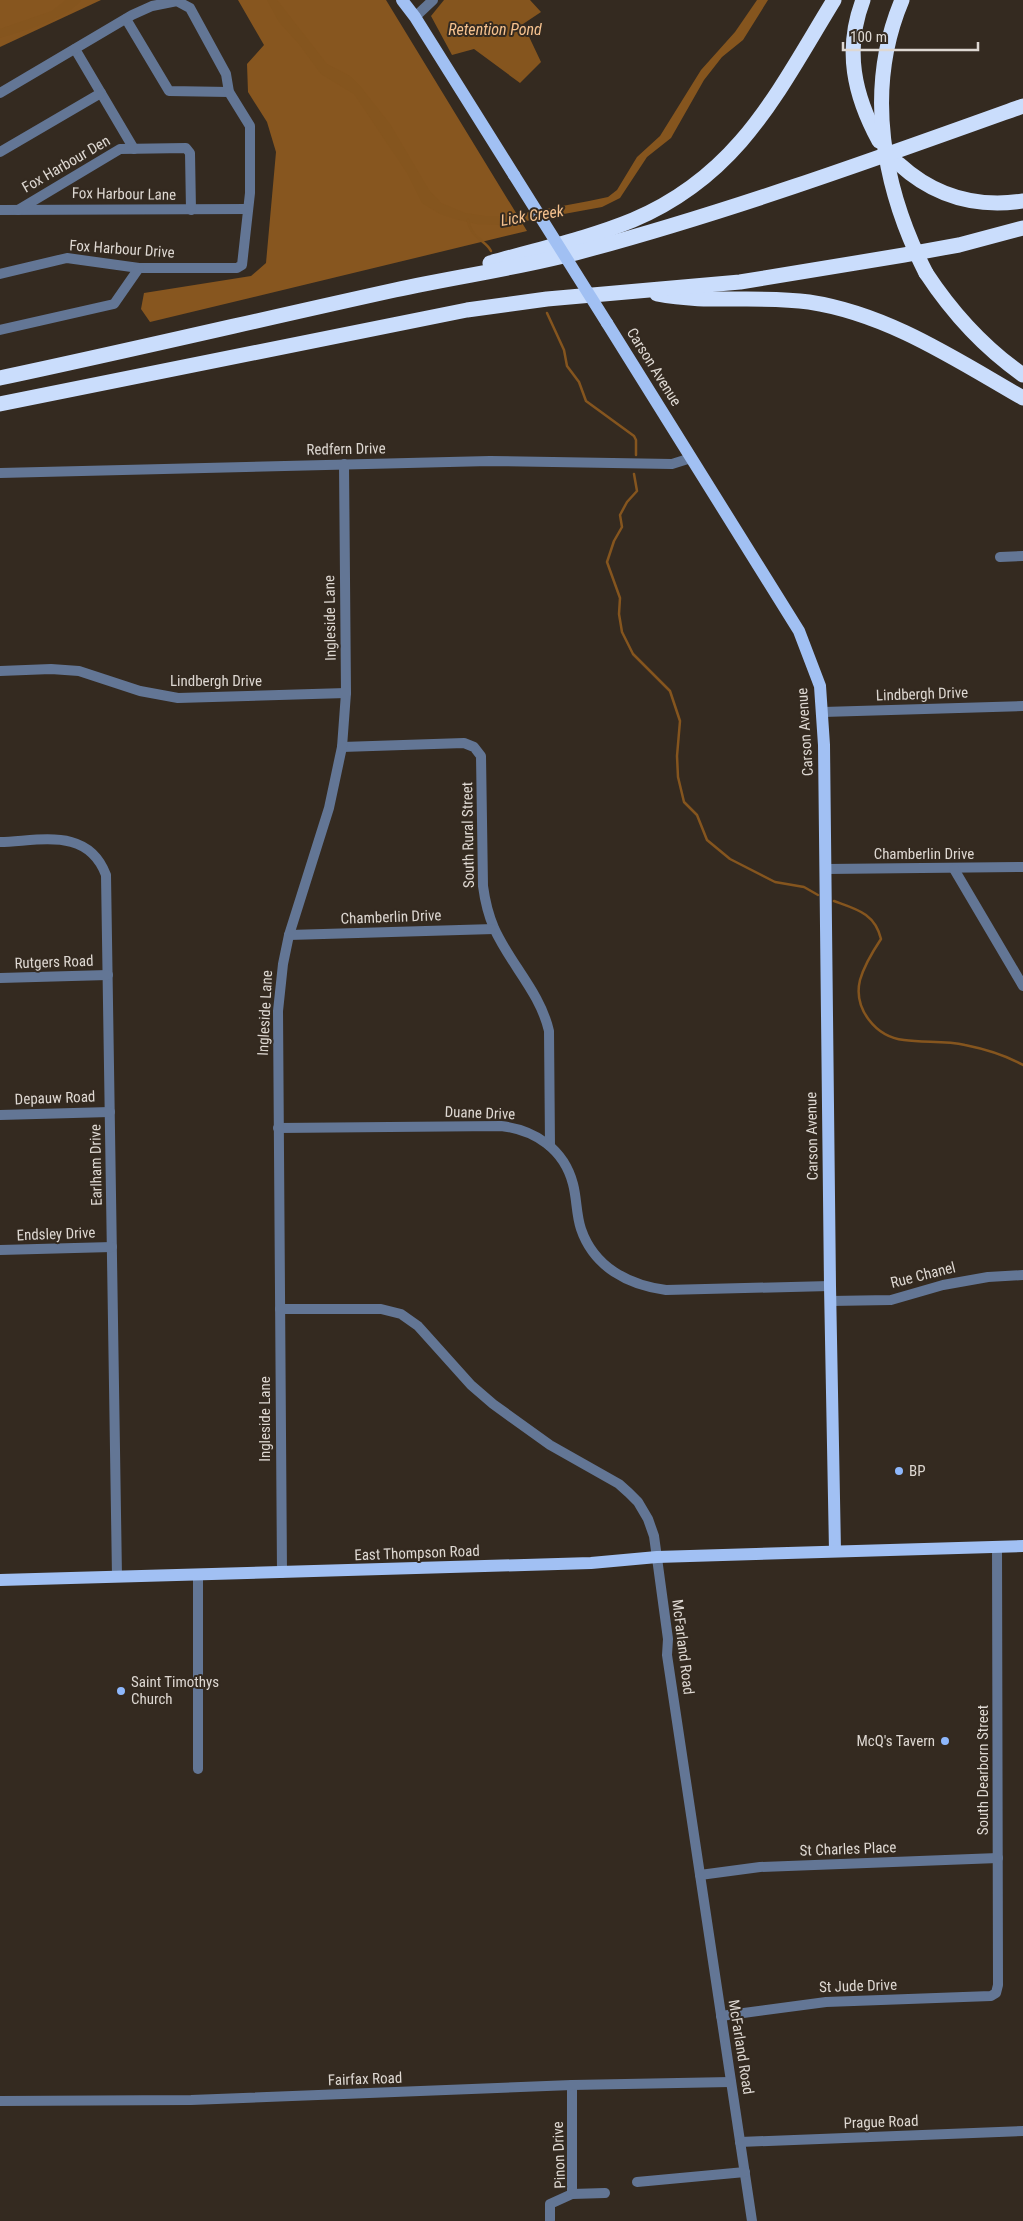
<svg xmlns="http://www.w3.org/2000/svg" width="1023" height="2221" viewBox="0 0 1023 2221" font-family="'Roboto Condensed',sans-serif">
<rect width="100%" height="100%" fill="#342a20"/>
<g fill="#87561f">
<polygon points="0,0 101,0 0,47"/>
<polygon points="238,0 386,0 527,231 150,322 141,309 144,293 251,276 266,263 276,152 267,122 248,92 247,64 264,45"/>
</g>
<g fill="#85551e">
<path d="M 66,0 L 81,0 C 65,20 25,30 0,38 L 0,29 L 52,11 Z"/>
<polygon points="267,0 277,0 327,64 350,76 360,86 390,124 429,190 441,203 465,213 485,216 509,216 589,201 608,197 617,190 637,157 660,136 701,70 735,32 757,0 768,0 743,40 722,57 704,80 671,138 647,157 620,198 602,207 504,225 477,224 455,219 440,214 422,203 407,173 354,94 321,74 299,44 279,22"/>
<polygon points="444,0 530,0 541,12 523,24 541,62 520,83 474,49 452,55 431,16"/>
</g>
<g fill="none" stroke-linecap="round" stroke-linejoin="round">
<g stroke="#85551e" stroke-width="2.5">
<path d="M 468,220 C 471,239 486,240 491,251"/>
<polyline points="547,313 564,350 567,366 579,382 586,401 634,436 636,440 636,455"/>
<polyline points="634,474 637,491 627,502 620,515 622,527 614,541 607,562 620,598 619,614 622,632 633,654 670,691 680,721 677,756 678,777 684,802 697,815 707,840 730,859 775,882 804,887 818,895"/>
<path d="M 834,901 C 856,909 875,913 881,939 C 873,951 864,966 860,980 C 853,1009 876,1037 904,1040 C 924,1043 945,1040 965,1045 C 985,1049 1005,1055 1023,1065"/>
</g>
<g stroke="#637695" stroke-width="10">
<polyline points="415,17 433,0"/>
<polyline points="126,19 169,91 229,92"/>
<polyline points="75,49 134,149"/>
<polyline points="0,93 132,15 152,6 177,1 190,8 226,74 229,92 250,126 250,193 242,265 237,268 139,268 67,258 0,274"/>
<polyline points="0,152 101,93"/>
<polyline points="0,210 248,209"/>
<polyline points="18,210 120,149 186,148 190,153 191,210"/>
<polyline points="0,330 114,304 139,268"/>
<polyline points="0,473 490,461 672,464 691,458"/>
<polyline points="1000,557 1023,556"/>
<polyline points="0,671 51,669 79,671 140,691 178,698 346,693"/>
<polyline points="823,712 1023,706"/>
<path d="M 342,747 L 464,743 L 474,747 L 481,756 L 483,886 C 485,901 488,914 494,928 C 510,964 540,992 549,1031 L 550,1146"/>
<path d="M 0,842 C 41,841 88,827 106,875 L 117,1577"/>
<polyline points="826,869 1023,867"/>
<polyline points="954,869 1023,986"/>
<polyline points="289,935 494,929"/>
<polyline points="0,978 108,975"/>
<polyline points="0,1115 110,1112"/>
<path d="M 278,1128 L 501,1126 C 535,1130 564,1149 573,1184 C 577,1199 576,1214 581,1229 C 594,1267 628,1285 666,1290 L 830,1286"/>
<polyline points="0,1250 112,1247"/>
<polyline points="830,1301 891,1300 943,1285 988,1277 1023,1275"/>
<polyline points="280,1309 381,1309 401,1314 418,1326 471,1385 493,1404 550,1445 619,1484 629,1493 638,1502 648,1519 654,1536 668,1639 667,1655 752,2221"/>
<polyline points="282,1573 278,1011 283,964 289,935 329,808 342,747 346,693 344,464"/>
<polyline points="198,1575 198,1769"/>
<polyline points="700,1875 760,1867 998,1858"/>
<polyline points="721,2016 826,2002 991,1996 996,1993 998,1985 997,1546"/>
<polyline points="572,2085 572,2194"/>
<polyline points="0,2101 191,2100 572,2085 731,2082"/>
<polyline points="740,2142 1023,2131"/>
<polyline points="637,2182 745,2172"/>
<polyline points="550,2220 550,2204 572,2194 605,2193"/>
</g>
<g stroke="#a1c0f3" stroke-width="12">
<polyline points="402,0 415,17 514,175"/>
<polyline points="607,323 799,631 820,686 824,745 830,1286 835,1551"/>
<polyline points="0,1580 591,1563 657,1557 1023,1546"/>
</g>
<g stroke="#caddfc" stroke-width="15">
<path d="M 863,0 C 844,50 854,95 879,141"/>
<path d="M 899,164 C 934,196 976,208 1023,201"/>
<path d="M 490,263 C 538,249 587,239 633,220 C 739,175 777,93 834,0"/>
<path d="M 926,273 C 953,314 983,347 1023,375"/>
<path d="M 657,294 C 707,304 758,295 809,302 C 888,314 955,359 1023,398"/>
<path d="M 0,378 C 132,350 263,319 395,290 C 458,276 521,268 583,251 C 732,211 878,158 1023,106"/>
<polyline points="0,404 467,310 547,299 740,282 904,255 959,245 1023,228"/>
</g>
<polyline stroke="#a1c0f3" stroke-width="12" points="514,175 607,323"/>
<path stroke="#caddfc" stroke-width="15" d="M 902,0 C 864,90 883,189 926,273"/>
</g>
<g fill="#8eb8fd" stroke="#342a20" stroke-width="2">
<circle cx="899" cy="1471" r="5"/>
<circle cx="121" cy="1691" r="5"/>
<circle cx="945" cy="1741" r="5"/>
</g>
<g text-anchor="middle" stroke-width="4" stroke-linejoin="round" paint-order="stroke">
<g font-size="15" fill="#ded8d2" stroke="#342a20">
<text transform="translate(66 164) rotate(-30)" y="5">Fox Harbour Den</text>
<text transform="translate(124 194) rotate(1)" y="5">Fox Harbour Lane</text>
<text transform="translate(122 249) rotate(4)" y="5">Fox Harbour Drive</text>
<text transform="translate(654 367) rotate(58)" y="5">Carson Avenue</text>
<text transform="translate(346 449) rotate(-1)" y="5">Redfern Drive</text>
<text transform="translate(330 618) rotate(-91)" y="5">Ingleside Lane</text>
<text x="216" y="686">Lindbergh Drive</text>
<text transform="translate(922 694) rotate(-2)" y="5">Lindbergh Drive</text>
<text transform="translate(805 732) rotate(-94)" y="5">Carson Avenue</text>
<text transform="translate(468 835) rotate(-91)" y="5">South Rural Street</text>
<text x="924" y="859">Chamberlin Drive</text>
<text transform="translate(391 917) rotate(-2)" y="5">Chamberlin Drive</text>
<text transform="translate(54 962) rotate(-2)" y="5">Rutgers Road</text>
<text transform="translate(265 1013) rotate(-87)" y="5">Ingleside Lane</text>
<text transform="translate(55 1098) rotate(-2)" y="5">Depauw Road</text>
<text transform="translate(480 1113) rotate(2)" y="5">Duane Drive</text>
<text transform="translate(812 1136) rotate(-91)" y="5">Carson Avenue</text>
<text transform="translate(96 1165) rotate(-91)" y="5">Earlham Drive</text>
<text transform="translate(56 1234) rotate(-2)" y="5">Endsley Drive</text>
<text transform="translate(923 1275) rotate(-14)" y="5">Rue Chanel</text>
<text transform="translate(265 1419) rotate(-90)" y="5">Ingleside Lane</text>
<text transform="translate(417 1553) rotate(-2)" y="5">East Thompson Road</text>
<text transform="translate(683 1647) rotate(83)" y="5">McFarland Road</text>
<text transform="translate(983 1770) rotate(-90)" y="5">South Dearborn Street</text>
<text transform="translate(848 1849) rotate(-2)" y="5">St Charles Place</text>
<text transform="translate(858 1986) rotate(-2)" y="5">St Jude Drive</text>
<text transform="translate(741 2047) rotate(81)" y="5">McFarland Road</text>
<text transform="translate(365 2079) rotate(-2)" y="5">Fairfax Road</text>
<text transform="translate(881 2122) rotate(-2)" y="5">Prague Road</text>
<text transform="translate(559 2155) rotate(-92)" y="5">Pinon Drive</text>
</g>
<g font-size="15" fill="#ded8d2" stroke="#342a20" text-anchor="start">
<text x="909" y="1476">BP</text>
<text x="131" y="1687">Saint Timothys<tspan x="131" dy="17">Church</tspan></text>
<text x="935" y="1746" text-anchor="end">McQ's Tavern</text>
</g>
<g font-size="16" font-style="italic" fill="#f6c28f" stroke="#342a20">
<text x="495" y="35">Retention Pond</text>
<text transform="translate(532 215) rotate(-9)" y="6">Lick Creek</text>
</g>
</g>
<path d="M843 42v8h135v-8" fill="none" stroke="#ded8d2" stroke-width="2.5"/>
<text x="850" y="42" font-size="15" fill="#ded8d2" stroke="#342a20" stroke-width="4" paint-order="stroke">100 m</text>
</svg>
